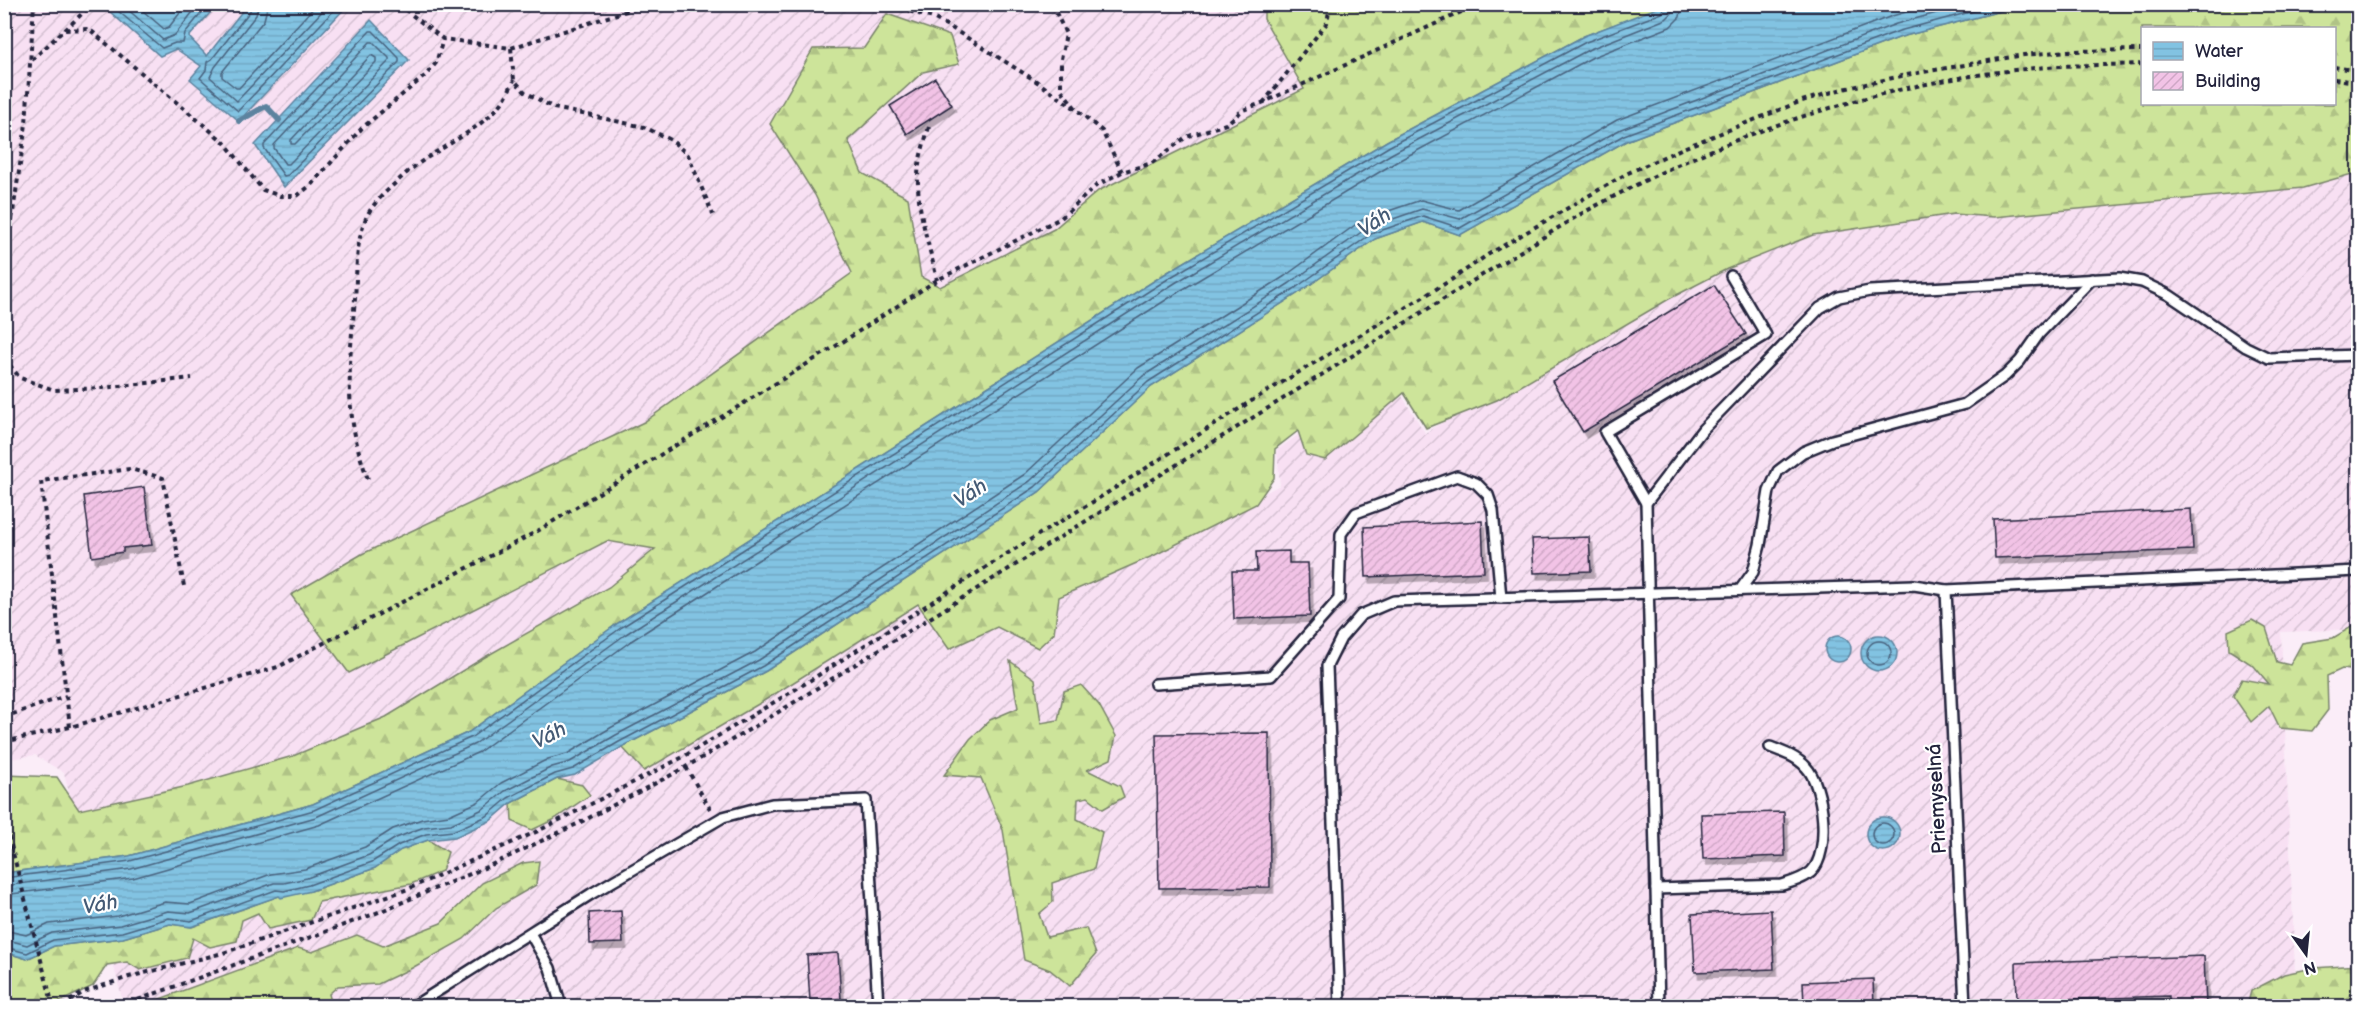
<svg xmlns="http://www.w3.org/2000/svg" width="2363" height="1011" viewBox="0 0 2363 1011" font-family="'Balsamiq Sans',sans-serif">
<defs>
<pattern id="industrial-furrows" width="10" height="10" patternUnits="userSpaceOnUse" patternTransform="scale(1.5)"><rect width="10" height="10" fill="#f8e0f3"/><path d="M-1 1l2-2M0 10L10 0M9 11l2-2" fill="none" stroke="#d4c0d1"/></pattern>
<pattern id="forest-firs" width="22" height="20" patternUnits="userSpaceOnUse" patternTransform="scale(1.5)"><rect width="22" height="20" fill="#cde49a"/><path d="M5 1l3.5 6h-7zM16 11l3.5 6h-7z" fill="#b0c386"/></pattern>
<pattern id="water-rules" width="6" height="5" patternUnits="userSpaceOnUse" patternTransform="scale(1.5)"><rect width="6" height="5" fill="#82c3e2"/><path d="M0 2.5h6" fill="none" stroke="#70a7c3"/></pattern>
<pattern id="building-hatch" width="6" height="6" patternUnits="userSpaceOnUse" patternTransform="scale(1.5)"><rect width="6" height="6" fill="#f2c3e6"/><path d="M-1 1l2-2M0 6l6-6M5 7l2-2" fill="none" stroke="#cfa7c6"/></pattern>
<filter id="shadow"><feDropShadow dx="3.5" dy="6" stdDeviation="0" flood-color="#0004"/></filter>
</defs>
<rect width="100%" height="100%" fill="#fbedf8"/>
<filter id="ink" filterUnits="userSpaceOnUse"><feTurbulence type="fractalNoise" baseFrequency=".0167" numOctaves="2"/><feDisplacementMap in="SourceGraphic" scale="12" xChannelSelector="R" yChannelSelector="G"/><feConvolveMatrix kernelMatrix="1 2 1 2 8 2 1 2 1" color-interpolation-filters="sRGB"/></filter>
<g filter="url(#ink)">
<polygon fill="url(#industrial-furrows)" points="5,5 1264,5 1264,19 1305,89 1099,191 1054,229 940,287 1139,558 1280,485 1277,450 1308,428 1321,448 1402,396 1425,433 1492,392 1497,400 1669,299 1727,269 1813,235 1954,214 1994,217 2358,159 2358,629 2281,632 2295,973 2295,1006 124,1006 64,773 35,755 5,760"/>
<g fill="url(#forest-firs)" stroke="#78836a" stroke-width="1.5" fill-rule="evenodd">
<path d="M 2343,4 L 2358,8 L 2358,175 L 2352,174 L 2303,188 L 1994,217 L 1954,214 L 1813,235 L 1727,269 L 1669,299 L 1497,400 L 1426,428 L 1404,393 L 1325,460 L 1306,455 L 1298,431 L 1275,449 L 1274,478 L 1256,504 L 1155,555 L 1059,597 L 1054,633 L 1038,648 L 997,627 L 949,649 L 918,604 L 762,702 L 644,771 L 622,747 L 766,671 L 1039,492 L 1151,387 L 1297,294 L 1375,239 L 1423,222 L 1460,235 L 1626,141 L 1901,37 L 2024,5 ZM 2142,28 L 2334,28 L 2334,104 L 2142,104 Z"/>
<polygon points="1264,5 1667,5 1584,36 1387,141 1168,272 618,623 469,732 313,804 129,856 5,873 5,775 57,777 79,810 188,786 293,756 386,717 485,657 609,587 655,549 607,541 349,673 291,595 362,554 644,422 852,273 815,195 770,124 813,49 864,48 887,14 950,36 959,64 923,72 848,140 862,173 908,198 921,277 940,287 1054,229 1098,191 1304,89 1264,19"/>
<polygon points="2252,620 2266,628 2277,662 2290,665 2302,643 2333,638 2358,623 2358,671 2342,669 2327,676 2328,710 2312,731 2280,728 2269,706 2251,722 2233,696 2242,679 2269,684 2254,666 2229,650 2228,631"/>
<polygon points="1010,661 1035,679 1041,723 1058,720 1064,691 1081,685 1099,705 1116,736 1111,759 1087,770 1120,786 1124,797 1103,809 1088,797 1078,799 1077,819 1102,832 1094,869 1052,883 1053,902 1039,914 1047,937 1086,928 1096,954 1070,986 1050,970 1024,960 1003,830 981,778 944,775 970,739 990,720 1018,708"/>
<polygon points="557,779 582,785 590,795 553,820 532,830 512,821 511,803"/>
<polygon points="428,840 448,852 442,871 411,884 319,902 311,920 268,929 258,913 242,920 237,941 210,947 193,938 187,958 140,970 127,962 107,965 93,986 51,1006 26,1006 5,997 4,952 27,959 54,946 123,938 170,924 192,927 279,896 311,891 375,868 400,850"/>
<polygon points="539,861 536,885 496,908 464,939 412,968 378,984 338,986 329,994 332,1006 141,1006 298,948 312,952 357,935 383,946 441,923 482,883 523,863"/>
<polygon points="2358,965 2358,1006 2247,1006 2251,991 2284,974 2313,968"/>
</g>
<g fill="url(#water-rules)" stroke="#5c839f" stroke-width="1.5">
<polygon points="1667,4 2024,5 1901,37 1626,141 1460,235 1423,222 1375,239 1297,294 1151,387 1039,492 766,671 622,747 575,775 557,779 511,803 490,821 455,837 428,840 401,850 375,868 311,891 281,898 279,896 191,927 170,924 123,938 54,946 27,959 5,952 5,873 129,856 313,804 469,732 618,623 1168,272 1387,141 1584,36"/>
<polygon points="112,5 217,5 189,37 207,56 247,5 348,5 239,121 190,79 201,66 176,49 160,56 109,11"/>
<polygon points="371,20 409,60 284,187 255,145"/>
<circle cx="1879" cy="653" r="18"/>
<circle cx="1838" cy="649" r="13"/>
<circle cx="1883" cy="834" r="17"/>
</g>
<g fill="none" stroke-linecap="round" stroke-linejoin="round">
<g stroke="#48627e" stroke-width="1.5">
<polyline points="117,4 118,11 162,48 175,43 183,43 185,33 209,4"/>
<polyline points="125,4 126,8 163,40 175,35 199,4"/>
<polyline points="135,4 164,29 169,27 187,4"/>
<polyline points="251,4 250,11 212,59 207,62 206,70 200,78 238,111 340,4"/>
<polyline points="259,4 256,15 215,67 210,77 237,101 329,4"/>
<polyline points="268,4 264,20 222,72 222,77 236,88 239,88 317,4"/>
<polygon points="370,31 373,31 399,58 399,62 288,175 284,176 264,148 264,145"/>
<polygon points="370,42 373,42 389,58 389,61 289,164 285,164 274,148 274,145"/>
<polygon points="371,55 376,58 376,62 295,144 291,144 291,140"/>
<circle cx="1879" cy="653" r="12"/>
<circle cx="1883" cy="834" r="11"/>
<polyline points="4,878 130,861 314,810 472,737 622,627 1171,277 1390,146 1586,42 1662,13 1666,4"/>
<polyline points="4,886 131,869 316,817 475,744 626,634 1175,283 1393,153 1590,49 1666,19 1672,13 1673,4"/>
<polyline points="4,895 133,878 319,825 479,752 631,641 1180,291 1398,161 1593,57 1670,27 1680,17 1682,4"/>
<polyline points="4,930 26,935 49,924 118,916 165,902 190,904 271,874 305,869 365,847 393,829 422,819 449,815 478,802 501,783 548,759 567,754 612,727 755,652 1025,474 1138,368 1285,276 1362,220 1421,200 1459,210 1617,120 1892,16 1935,4"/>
<polyline points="4,939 27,945 52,933 120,925 168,911 190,913 274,883 284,883 307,878 369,855 396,838 424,827 451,824 483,809 505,791 552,767 570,762 616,735 759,660 1030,481 1143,376 1290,283 1367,228 1422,209 1460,219 1621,129 1896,24 1970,4"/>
<polyline points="4,947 27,953 53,940 122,932 169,918 191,921 276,890 284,891 309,885 372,862 399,845 426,834 453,831 487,816 508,798 555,774 573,769 619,742 763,666 1035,487 1148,382 1294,289 1371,234 1423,216 1460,228 1624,135 1899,31 2000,4"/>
</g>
<polyline stroke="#5c839f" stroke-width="6" points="239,121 266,106 279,120"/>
</g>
<g fill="url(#building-hatch)" stroke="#22223b" stroke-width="1.5" filter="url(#shadow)">
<polygon points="935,78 952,105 907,134 890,106"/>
<polygon points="1714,285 1746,334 1583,432 1552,381"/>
<polygon points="144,487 152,545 123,548 123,552 92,557 84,496"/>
<polygon points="2191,509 2193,550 1995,558 1993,519"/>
<polygon points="1482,521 1484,572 1366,577 1364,527"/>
<polygon points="1589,537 1591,571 1534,573 1532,539"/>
<polygon points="1289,551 1289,563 1308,563 1310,616 1234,619 1232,571 1257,571 1256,552"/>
<polygon points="1269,733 1270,887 1159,888 1156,734"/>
<polygon points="1784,812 1785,856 1703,859 1701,814"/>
<polygon points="1771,910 1774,969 1695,972 1692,914"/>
<polygon points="621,911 623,943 590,944 589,913"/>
<polygon points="838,953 841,999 810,1001 807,955"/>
<polygon points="2204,956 2206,1006 2169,1006 2169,996 2017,1001 2016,963"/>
<polygon points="1873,979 1874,1006 1804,1006 1803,982"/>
</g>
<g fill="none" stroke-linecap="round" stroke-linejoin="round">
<g stroke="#22223b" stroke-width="14">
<g id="lane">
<polyline points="1646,503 1605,432 1766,335 1731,276"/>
<polyline points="1740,590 1753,572 1760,545 1769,491 1778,471 1803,452 1832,440 1965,404 2005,376 2020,361 2039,334 2092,279"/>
<polyline points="1946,590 1965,1006"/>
<polyline points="1155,684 1271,676 1339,599 1341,534 1356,513 1457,476 1476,483 1488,495 1493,510 1501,598"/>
<path d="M 1656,889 L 1782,885 C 1792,882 1803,879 1811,872 C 1831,853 1824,786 1806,767 C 1797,757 1783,752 1770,747"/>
<polyline points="530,933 550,968 561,1006"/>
<polyline points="414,1006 591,894 723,817 772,804 866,800 878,1006"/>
<polyline points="1340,1006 1327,666 1341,638 1361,615 1394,601 1914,585 1946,590 2358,571"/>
<polyline points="1659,1006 1646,503 1703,429 1820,308 1839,297 1870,291 2119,278 2142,282 2169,295 2246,347 2269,358 2358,355"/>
</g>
</g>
<g stroke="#22223b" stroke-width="4" stroke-dasharray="4.5 4.5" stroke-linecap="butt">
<polyline points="398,4 443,39 511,48 645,5 686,4"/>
<polyline points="1052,4 1066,34 1061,59 1061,89 1077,110 1102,131 1122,172"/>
<polyline points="874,5 905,10 933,18 950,27 1036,81 1077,110"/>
<polyline points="65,30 92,4"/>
<polyline points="511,48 514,80 525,92 554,108 644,127 671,140 688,155 713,215"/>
<polyline points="32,60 64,30 89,29 224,142 263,190 280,196 297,196 311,185 362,128 426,75 436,63 443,39"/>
<polyline points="2334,67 2358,71"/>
<polyline points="2334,79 2358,82"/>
<polyline points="1263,103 1327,23 1330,4"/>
<path d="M 929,127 C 924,144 918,160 918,178 C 917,212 930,247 937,280"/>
<polyline points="4,273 26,124 34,4"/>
<polyline points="4,358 20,378 54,390 102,388 192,378"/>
<path d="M 368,479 C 343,415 349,366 355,299 C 357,272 355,244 366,218 C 373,202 389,189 402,177 C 432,149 474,136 501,104 C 506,98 510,88 514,80"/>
<polyline points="4,717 66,696"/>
<polyline points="70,727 41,481 130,469 163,478 184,586"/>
<polyline points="4,742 70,727 278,667 536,532 844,341 937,280 1061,218 1097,185 1122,172 1152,163 1186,137 1226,124 1243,110 1262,103 1479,4"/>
<polyline points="686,767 710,809"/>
<polyline points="4,819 53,1006"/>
<polyline points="62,1006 84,992 129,977 223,953 408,889 538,831 683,757 806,683 1005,555 1096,500 1253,400 1451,280 1489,254 1626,174 1683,148 1802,101 1839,90 1906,75 2024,55 2068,51 2142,50"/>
<path d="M 121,1006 L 374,914 L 489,866 L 577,824 L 679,771 L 764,721 L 1579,215 C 1616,195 1654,175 1693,158 C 1808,108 1935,74 2061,66 C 2088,65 2115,65 2142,64"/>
</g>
<use href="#lane" stroke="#fff" stroke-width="9"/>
</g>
</g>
<g text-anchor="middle" stroke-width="4.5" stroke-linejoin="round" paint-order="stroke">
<g font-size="20" fill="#22223b" stroke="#fff">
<text transform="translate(1936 799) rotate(-93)" y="7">Priemyselná</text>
</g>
<g font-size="21" font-style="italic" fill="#445a75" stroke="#fff">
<text transform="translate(1374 222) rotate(-34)" y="7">Váh</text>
<text transform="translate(970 493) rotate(-34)" y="7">Váh</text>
<text transform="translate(549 735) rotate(-27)" y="7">Váh</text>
<text transform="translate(100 904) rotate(-10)" y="7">Váh</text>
</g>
</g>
<rect width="2363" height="1011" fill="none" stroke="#fff" stroke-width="24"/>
<rect x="12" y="12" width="2339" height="987" fill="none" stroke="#22223b" stroke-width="2" filter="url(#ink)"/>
<rect x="2141" y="27" width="195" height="78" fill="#ffffff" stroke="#a7a7b1" stroke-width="1.5"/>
<rect x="2153" y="42" width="30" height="18" fill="url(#water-rules)" stroke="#a7a7b1" stroke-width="1.5"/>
<text x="2195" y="57" font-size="18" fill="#22223b">Water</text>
<rect x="2153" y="72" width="30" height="18" fill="url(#building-hatch)" stroke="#a7a7b1" stroke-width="1.5"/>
<text x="2195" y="87" font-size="18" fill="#22223b">Building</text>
<g transform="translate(2306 954) rotate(165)" stroke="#ffffff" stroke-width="4.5" paint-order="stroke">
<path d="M0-4.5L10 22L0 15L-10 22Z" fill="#22223b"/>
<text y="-9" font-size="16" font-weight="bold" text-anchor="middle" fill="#22223b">N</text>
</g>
</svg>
